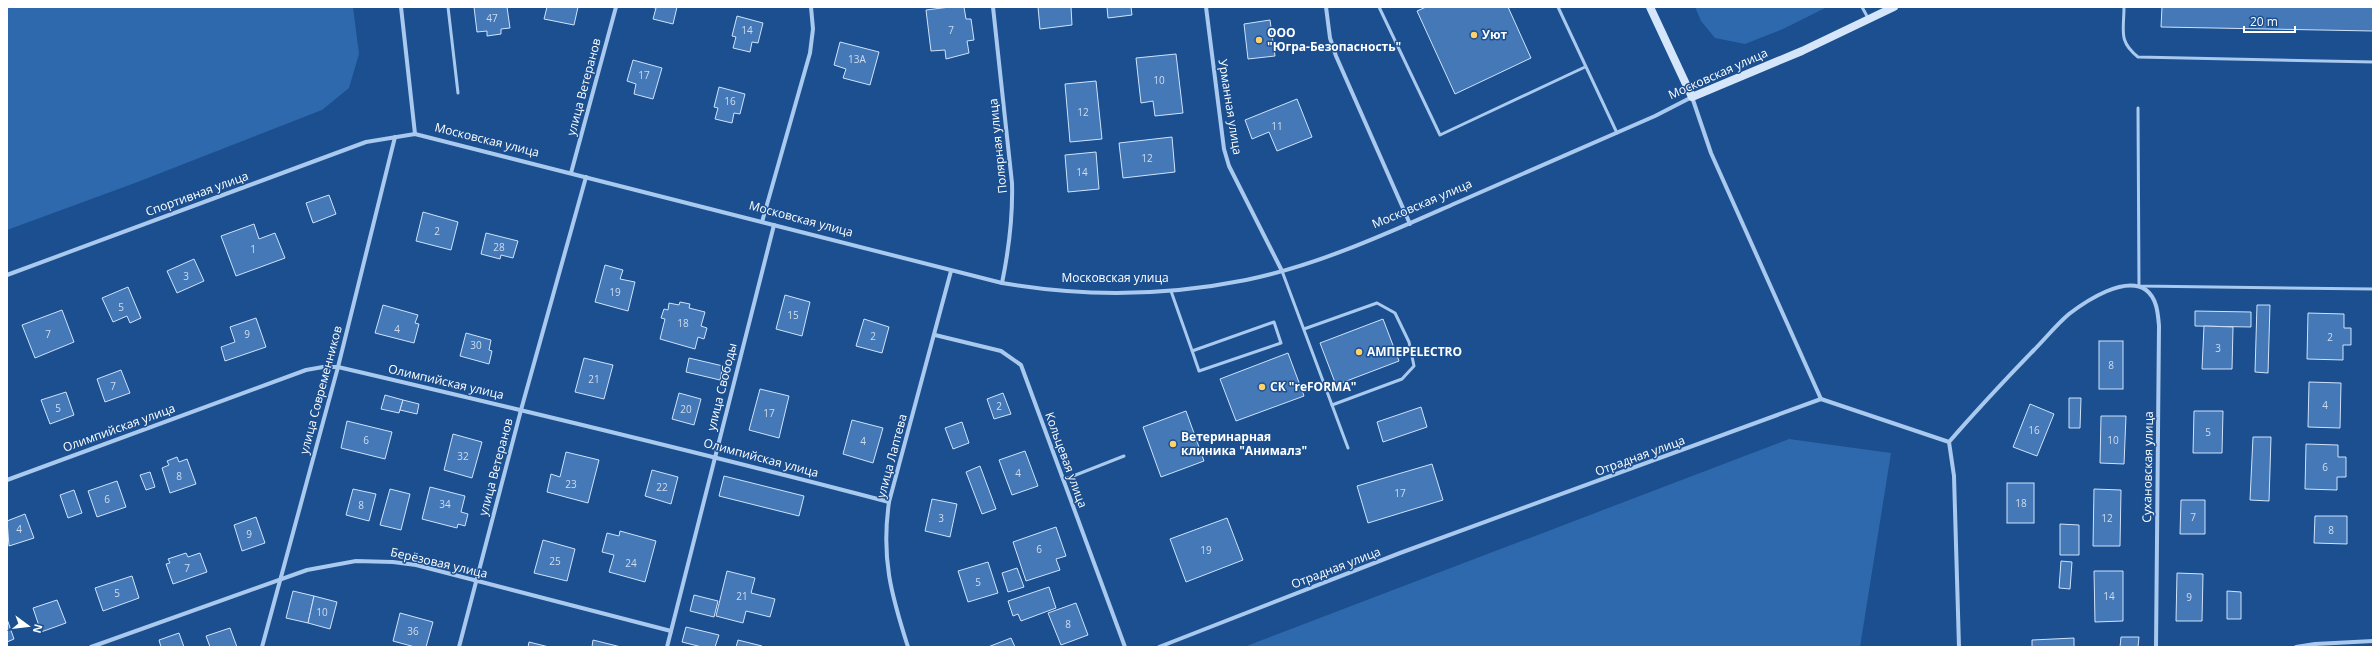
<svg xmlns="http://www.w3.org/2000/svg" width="2380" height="654" viewBox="0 0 2380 654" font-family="'Open Sans',sans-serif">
<rect width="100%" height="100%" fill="#1b4f8f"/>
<g fill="#2e69ad">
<polygon points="7,7 353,7 359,54 349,88 322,110 135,183 7,230"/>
<polygon points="1695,7 1827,7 1783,29 1745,44 1715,38 1701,21"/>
<polygon points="1789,439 1891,453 1860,647 1244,647"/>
</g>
<g fill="#4478b7" stroke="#cfe3fa">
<polygon points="474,7 507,7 510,28 501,29 501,34 487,36 487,31 477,32"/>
<polygon points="547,7 578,7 574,25 544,19"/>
<polygon points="650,7 677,7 673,24 653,19 656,8"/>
<polygon points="950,7 964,7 966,19 971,19 974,40 967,41 969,53 946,59 945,50 931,51 926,10"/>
<polygon points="1038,7 1071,7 1072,25 1040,29"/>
<polygon points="1107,7 1131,7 1132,15 1108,18"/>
<polygon points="1426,7 1508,7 1531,58 1455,94 1417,11"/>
<polygon points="2162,7 2373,7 2373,31 2161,27"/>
<polygon points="737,16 763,23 758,43 752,42 750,52 733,48 736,37 732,36"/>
<polygon points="1270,20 1275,56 1248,59 1244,24"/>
<polygon points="840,42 879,52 870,85 843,78 846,69 834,65"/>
<polygon points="1176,54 1183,113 1155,116 1153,101 1141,103 1136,58"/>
<polygon points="633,60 662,68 653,99 634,94 636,84 627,81"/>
<polygon points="1096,81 1102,139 1070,142 1065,84"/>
<polygon points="719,87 745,94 740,114 734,113 732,123 715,119 718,108 714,107"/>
<polygon points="1297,99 1312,137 1277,151 1269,132 1252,139 1245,120"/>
<polygon points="1172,137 1175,172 1123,178 1119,143"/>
<polygon points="1096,152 1099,189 1068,192 1065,155"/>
<polygon points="329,195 336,214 313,223 306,203"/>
<polygon points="423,212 458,222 451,250 416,241"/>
<polygon points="254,224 259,239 275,233 285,258 236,276 221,236"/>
<polygon points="486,233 518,241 513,258 501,255 500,259 481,254"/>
<polygon points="194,259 204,281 177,293 167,271"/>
<polygon points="605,265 623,270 620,279 635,282 628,311 595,302"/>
<polygon points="128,287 141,318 130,323 127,316 113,322 102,298"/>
<polygon points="785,295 810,302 802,336 776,329"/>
<polygon points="680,302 690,304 689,308 705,312 701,326 707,328 704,339 698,337 695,349 660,339 665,319 661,318 664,309 668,310 669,303 679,305"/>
<polygon points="383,305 418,315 415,323 419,324 414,343 375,333"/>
<polygon points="2257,305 2270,305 2268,373 2255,372"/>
<polygon points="62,310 74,342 35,358 22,325"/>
<polygon points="2195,311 2251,312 2251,327 2195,326"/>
<polygon points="2308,313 2344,314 2344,328 2351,328 2351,345 2343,345 2343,360 2307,359"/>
<polygon points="256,318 266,347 225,361 221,347 235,342 230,327"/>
<polygon points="864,319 889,327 882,353 856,346"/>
<polygon points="1383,319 1399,361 1336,385 1320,343"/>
<polygon points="2204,326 2233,327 2232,369 2202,369"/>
<polygon points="466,333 491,340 489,350 492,351 489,364 460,356"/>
<rect x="2099" y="341" width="24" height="48"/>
<polygon points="1288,353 1304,396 1236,421 1220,379"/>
<polygon points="584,358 613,365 604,399 575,392"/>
<polygon points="689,358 723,366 720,380 686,372"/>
<polygon points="121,370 130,393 105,402 97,379"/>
<polygon points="2309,382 2341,383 2340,428 2308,427"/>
<polygon points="760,389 789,396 779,438 749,430"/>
<polygon points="66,392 74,415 50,424 41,400"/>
<polygon points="679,393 701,399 694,425 672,419"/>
<polygon points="1003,393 1011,414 994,419 987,399"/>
<polygon points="385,395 403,400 399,413 381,409"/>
<polygon points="2069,398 2081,398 2080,428 2069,428"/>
<polygon points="403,400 419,404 417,414 400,410"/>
<polygon points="2030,404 2054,414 2037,456 2013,447"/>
<polygon points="1421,407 1427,427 1383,442 1377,422"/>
<polygon points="1186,411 1204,461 1161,477 1143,427"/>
<polygon points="2194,411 2223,411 2222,453 2193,453"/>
<polygon points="2101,416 2126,416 2124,464 2100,463"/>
<polygon points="852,420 883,428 873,463 843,454"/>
<polygon points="347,421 392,432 385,459 341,448"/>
<polygon points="962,422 969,443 953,449 945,428"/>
<polygon points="453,434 482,442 472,478 444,470"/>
<polygon points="2253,437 2271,437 2269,501 2250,500"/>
<polygon points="2306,444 2338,445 2338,457 2346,457 2346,477 2337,477 2337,490 2305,489"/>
<polygon points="1025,451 1038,486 1012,495 999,460"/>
<polygon points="566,452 599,460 588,503 547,492 551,474 560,477"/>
<polygon points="177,457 179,462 187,459 196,484 170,493 162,468 169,465 167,461"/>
<polygon points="1432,464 1443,500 1368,523 1357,486"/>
<polygon points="980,466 996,509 982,514 966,472"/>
<polygon points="652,470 678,477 671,504 645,496"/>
<polygon points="150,472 155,487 146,490 140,475"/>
<polygon points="724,476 804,496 799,516 719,496"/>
<polygon points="117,481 126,507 97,517 88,491"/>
<rect x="2007" y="483" width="27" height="40"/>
<polygon points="430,487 465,496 461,512 468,514 465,526 458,524 457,528 422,519"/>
<polygon points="353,489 376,494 369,521 346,515"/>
<polygon points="390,489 410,494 401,530 380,525"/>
<polygon points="2094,489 2121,490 2120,546 2093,546"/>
<polygon points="74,490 82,513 68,518 60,495"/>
<polygon points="932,499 957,504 950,537 925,531"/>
<polygon points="2181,500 2205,500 2205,534 2180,534"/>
<polygon points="25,514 34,538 9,546 7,521"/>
<polygon points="2315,516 2347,516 2347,544 2314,543"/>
<polygon points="256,517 265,543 242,551 234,525"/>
<polygon points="1227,518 1243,560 1186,582 1170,539"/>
<polygon points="2060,524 2079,525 2079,555 2060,555"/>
<polygon points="1056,527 1066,556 1056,559 1060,570 1026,581 1013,542"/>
<polygon points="620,531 656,541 645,582 609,572 614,555 602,552 607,533 619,536"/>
<polygon points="543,540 575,549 567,581 534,573"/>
<polygon points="186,553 188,557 200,553 207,572 173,584 166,564 170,563 168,559"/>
<polygon points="2061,561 2072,562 2070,589 2059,588"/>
<polygon points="988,562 998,593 968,602 958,571"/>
<polygon points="1017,568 1024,587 1008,592 1002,573"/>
<polygon points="727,571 755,578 751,593 775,599 770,617 746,611 743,623 716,616"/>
<polygon points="2094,571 2123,571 2123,621 2095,622"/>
<polygon points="2177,573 2203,574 2202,621 2176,621"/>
<polygon points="132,576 139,598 103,611 95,588"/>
<polygon points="1049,587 1056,608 1021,621 1018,614 1013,616 1008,601"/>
<polygon points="293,591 314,596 308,623 286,618"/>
<polygon points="2227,591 2241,592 2241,619 2227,619"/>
<polygon points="694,595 718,601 714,617 690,611"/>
<polygon points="314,596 337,602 330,629 308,623"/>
<polygon points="57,600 66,623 41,632 33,608"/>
<polygon points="1076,603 1088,635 1061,645 1048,613"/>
<polygon points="400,613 433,622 426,647 415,647 393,641"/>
<polygon points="7,619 14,639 7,642"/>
<polygon points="686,627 719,635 715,647 702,647 682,642"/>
<polygon points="230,628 237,647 210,647 206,636"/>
<polygon points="179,633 184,647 161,647 159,640"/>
<polygon points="2121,637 2139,637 2138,647 2120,647"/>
<polygon points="1011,638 1015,647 988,647"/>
<polygon points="2074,638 2074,647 2032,647 2032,640"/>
<polygon points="593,640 621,647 592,647"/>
<polygon points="738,640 762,646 761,647 736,647"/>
<polygon points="529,642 549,647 528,647"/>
</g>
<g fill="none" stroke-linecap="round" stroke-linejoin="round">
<g stroke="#a9c9ee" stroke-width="3">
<polyline points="448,7 458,93"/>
<polyline points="1379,7 1440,135 1585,67"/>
<polyline points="1558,7 1617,133"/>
<polyline points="1862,7 1868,18"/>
<path d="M 2124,7 C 2124,31 2118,41 2138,57 L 2373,62"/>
<polyline points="2138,108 2139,286 2373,289"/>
<polyline points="1282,271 1348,448"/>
<path d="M 1171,291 C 1180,317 1190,344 1199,371 L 1281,343 L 1274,322 L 1192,351"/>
<polyline points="1304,329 1377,303 1395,313 1409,342 1414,366 1402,379 1332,405"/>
<polyline points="1063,480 1124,456"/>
</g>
<g stroke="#a9c9ee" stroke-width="4">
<polyline points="401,7 415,134"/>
<path d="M 993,7 L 1012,183 C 1013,218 1009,249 1002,283"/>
<polyline points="1206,7 1224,149 1229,166 1282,271"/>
<polyline points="1326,7 1330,38 1336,56 1410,224"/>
<polyline points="571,173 616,7"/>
<polyline points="762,222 810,53 813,29 811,7"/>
<path d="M 7,275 L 366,142 L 415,134 L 1002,283 C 1083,297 1166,296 1246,280 C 1319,265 1388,233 1456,203 C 1523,174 1589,145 1655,116 L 1692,97 L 1711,153 L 1821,399 L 1400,553 L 1159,647"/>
<polyline points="935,335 1001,351 1021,365 1125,647"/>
<path d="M 1821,399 L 1949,442 C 1976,411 2004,381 2033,351 C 2045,339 2056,325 2069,314 C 2086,301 2125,275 2146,290 C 2157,298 2158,314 2159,326 L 2156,647"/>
<polyline points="1949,442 1954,476 1959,647"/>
<path d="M 7,480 L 306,370 L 323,367 L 338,367 C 522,410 706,454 889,502"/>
<polyline points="91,647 307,570 356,561 393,562 416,565 671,631"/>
<polyline points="262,647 338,367 395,137"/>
<polyline points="459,647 521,410 586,177"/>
<polyline points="667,647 774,225"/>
<path d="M 908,647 C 891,594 881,558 889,502 L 951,271"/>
<polyline points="2296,647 2315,644 2373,641"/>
</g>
<polyline stroke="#d6e6fa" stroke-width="8" points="1650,7 1692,97 1802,51 1894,7"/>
</g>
<g fill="#ffd166" stroke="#1b4f8f" stroke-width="1.5">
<circle cx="1474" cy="35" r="4"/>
<circle cx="1259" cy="40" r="4"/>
<circle cx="1359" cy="352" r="4"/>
<circle cx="1262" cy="387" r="4"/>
<circle cx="1173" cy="444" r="4"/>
</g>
<g text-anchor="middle" stroke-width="3" stroke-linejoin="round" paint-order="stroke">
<g font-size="10" fill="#d0dded">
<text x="492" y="22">47</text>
<text x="747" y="34">14</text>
<text x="951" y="34">7</text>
<text x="857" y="63">13А</text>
<text x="644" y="79">17</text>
<text x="1159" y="84">10</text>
<text x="730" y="105">16</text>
<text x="1083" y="116">12</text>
<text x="1277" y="130">11</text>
<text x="1147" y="162">12</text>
<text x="1082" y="176">14</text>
<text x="437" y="235">2</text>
<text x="499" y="251">28</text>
<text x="253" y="253">1</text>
<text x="186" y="280">3</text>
<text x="615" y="296">19</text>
<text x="121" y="311">5</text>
<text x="793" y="319">15</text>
<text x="683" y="327">18</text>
<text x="397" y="333">4</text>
<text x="48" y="338">7</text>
<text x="247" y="338">9</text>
<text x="873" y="340">2</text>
<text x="2330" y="341">2</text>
<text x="476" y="349">30</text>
<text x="2218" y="352">3</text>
<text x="2111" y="369">8</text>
<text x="594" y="383">21</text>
<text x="113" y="390">7</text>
<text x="2325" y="409">4</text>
<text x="999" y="410">2</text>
<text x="58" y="412">5</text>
<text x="686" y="413">20</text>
<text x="769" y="417">17</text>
<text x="2034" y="434">16</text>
<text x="2208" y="436">5</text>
<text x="366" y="444">6</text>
<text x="2113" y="444">10</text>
<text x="863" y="445">4</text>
<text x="463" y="460">32</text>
<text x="2325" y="471">6</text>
<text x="1018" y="477">4</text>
<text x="179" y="480">8</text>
<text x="571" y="488">23</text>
<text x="662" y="491">22</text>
<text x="1400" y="497">17</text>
<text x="107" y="503">6</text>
<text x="2021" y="507">18</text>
<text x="445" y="508">34</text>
<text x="361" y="509">8</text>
<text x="2193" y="521">7</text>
<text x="941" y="522">3</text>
<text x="2107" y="522">12</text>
<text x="19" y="533">4</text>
<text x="2331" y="534">8</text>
<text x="249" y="538">9</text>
<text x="1039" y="553">6</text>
<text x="1206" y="554">19</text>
<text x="555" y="565">25</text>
<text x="631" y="567">24</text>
<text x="187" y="572">7</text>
<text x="978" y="586">5</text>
<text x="117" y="597">5</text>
<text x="742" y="600">21</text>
<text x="2109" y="600">14</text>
<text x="2189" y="601">9</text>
<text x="322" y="616">10</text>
<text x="1068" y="628">8</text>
<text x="413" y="635">36</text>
</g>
<g font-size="12" font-weight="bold" fill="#fff" stroke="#1b4f8f" text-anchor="start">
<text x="1267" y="37">ООО<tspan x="1267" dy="14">"Югра-Безопасность"</tspan></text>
<text x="1482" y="39">Уют</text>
<text x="1367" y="356">АМПЕРELECTRO</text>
<text x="1270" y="391">СК "reFORMA"</text>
<text x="1181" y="441">Ветеринарная<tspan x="1181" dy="14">клиника "Анималз"</tspan></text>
</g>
<g font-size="12" fill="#fff" stroke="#1b4f8f">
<text transform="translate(1718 74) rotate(-24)" y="4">Московская улица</text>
<text transform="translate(584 87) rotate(-75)" y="4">улица Ветеранов</text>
<text transform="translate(1230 107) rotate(81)" y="4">Урманная улица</text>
<text transform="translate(487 140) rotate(14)" y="4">Московская улица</text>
<text transform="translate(998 146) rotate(-96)" y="4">Полярная улица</text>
<text transform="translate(197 194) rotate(-20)" y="4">Спортивная улица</text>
<text transform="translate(1422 204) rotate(-23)" y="4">Московская улица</text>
<text transform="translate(801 219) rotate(15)" y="4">Московская улица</text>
<text x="1115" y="282">Московская улица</text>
<text transform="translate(446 382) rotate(13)" y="4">Олимпийская улица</text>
<text transform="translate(722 387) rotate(-76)" y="4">улица Свободы</text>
<text transform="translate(321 390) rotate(-75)" y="4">улица Современников</text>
<text transform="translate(119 428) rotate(-20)" y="4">Олимпийская улица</text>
<text transform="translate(892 456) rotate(-75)" y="4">улица Лаптева</text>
<text transform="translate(1640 456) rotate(-20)" y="4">Отрадная улица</text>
<text transform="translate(761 458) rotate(15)" y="4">Олимпийская улица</text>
<text transform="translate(1066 460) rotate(70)" y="4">Кольцевая улица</text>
<text transform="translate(496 467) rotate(-75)" y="4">улица Ветеранов</text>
<text transform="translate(2148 467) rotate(-89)" y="4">Сухановская улица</text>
<text transform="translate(439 563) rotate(13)" y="4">Берёзовая улица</text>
<text transform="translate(1336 568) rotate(-21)" y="4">Отрадная улица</text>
</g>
</g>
<rect width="2380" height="654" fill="none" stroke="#ffffff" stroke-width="16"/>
<g transform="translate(28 626) rotate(105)" stroke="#1b4f8f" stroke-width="3" paint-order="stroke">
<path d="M0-3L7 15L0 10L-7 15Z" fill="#ffffff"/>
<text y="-6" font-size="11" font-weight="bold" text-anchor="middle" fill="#ffffff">N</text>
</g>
<path d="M2244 26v6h51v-6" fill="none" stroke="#ffffff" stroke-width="2"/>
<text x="2250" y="26" font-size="12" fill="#ffffff" stroke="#1b4f8f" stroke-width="3" paint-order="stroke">20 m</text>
</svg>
